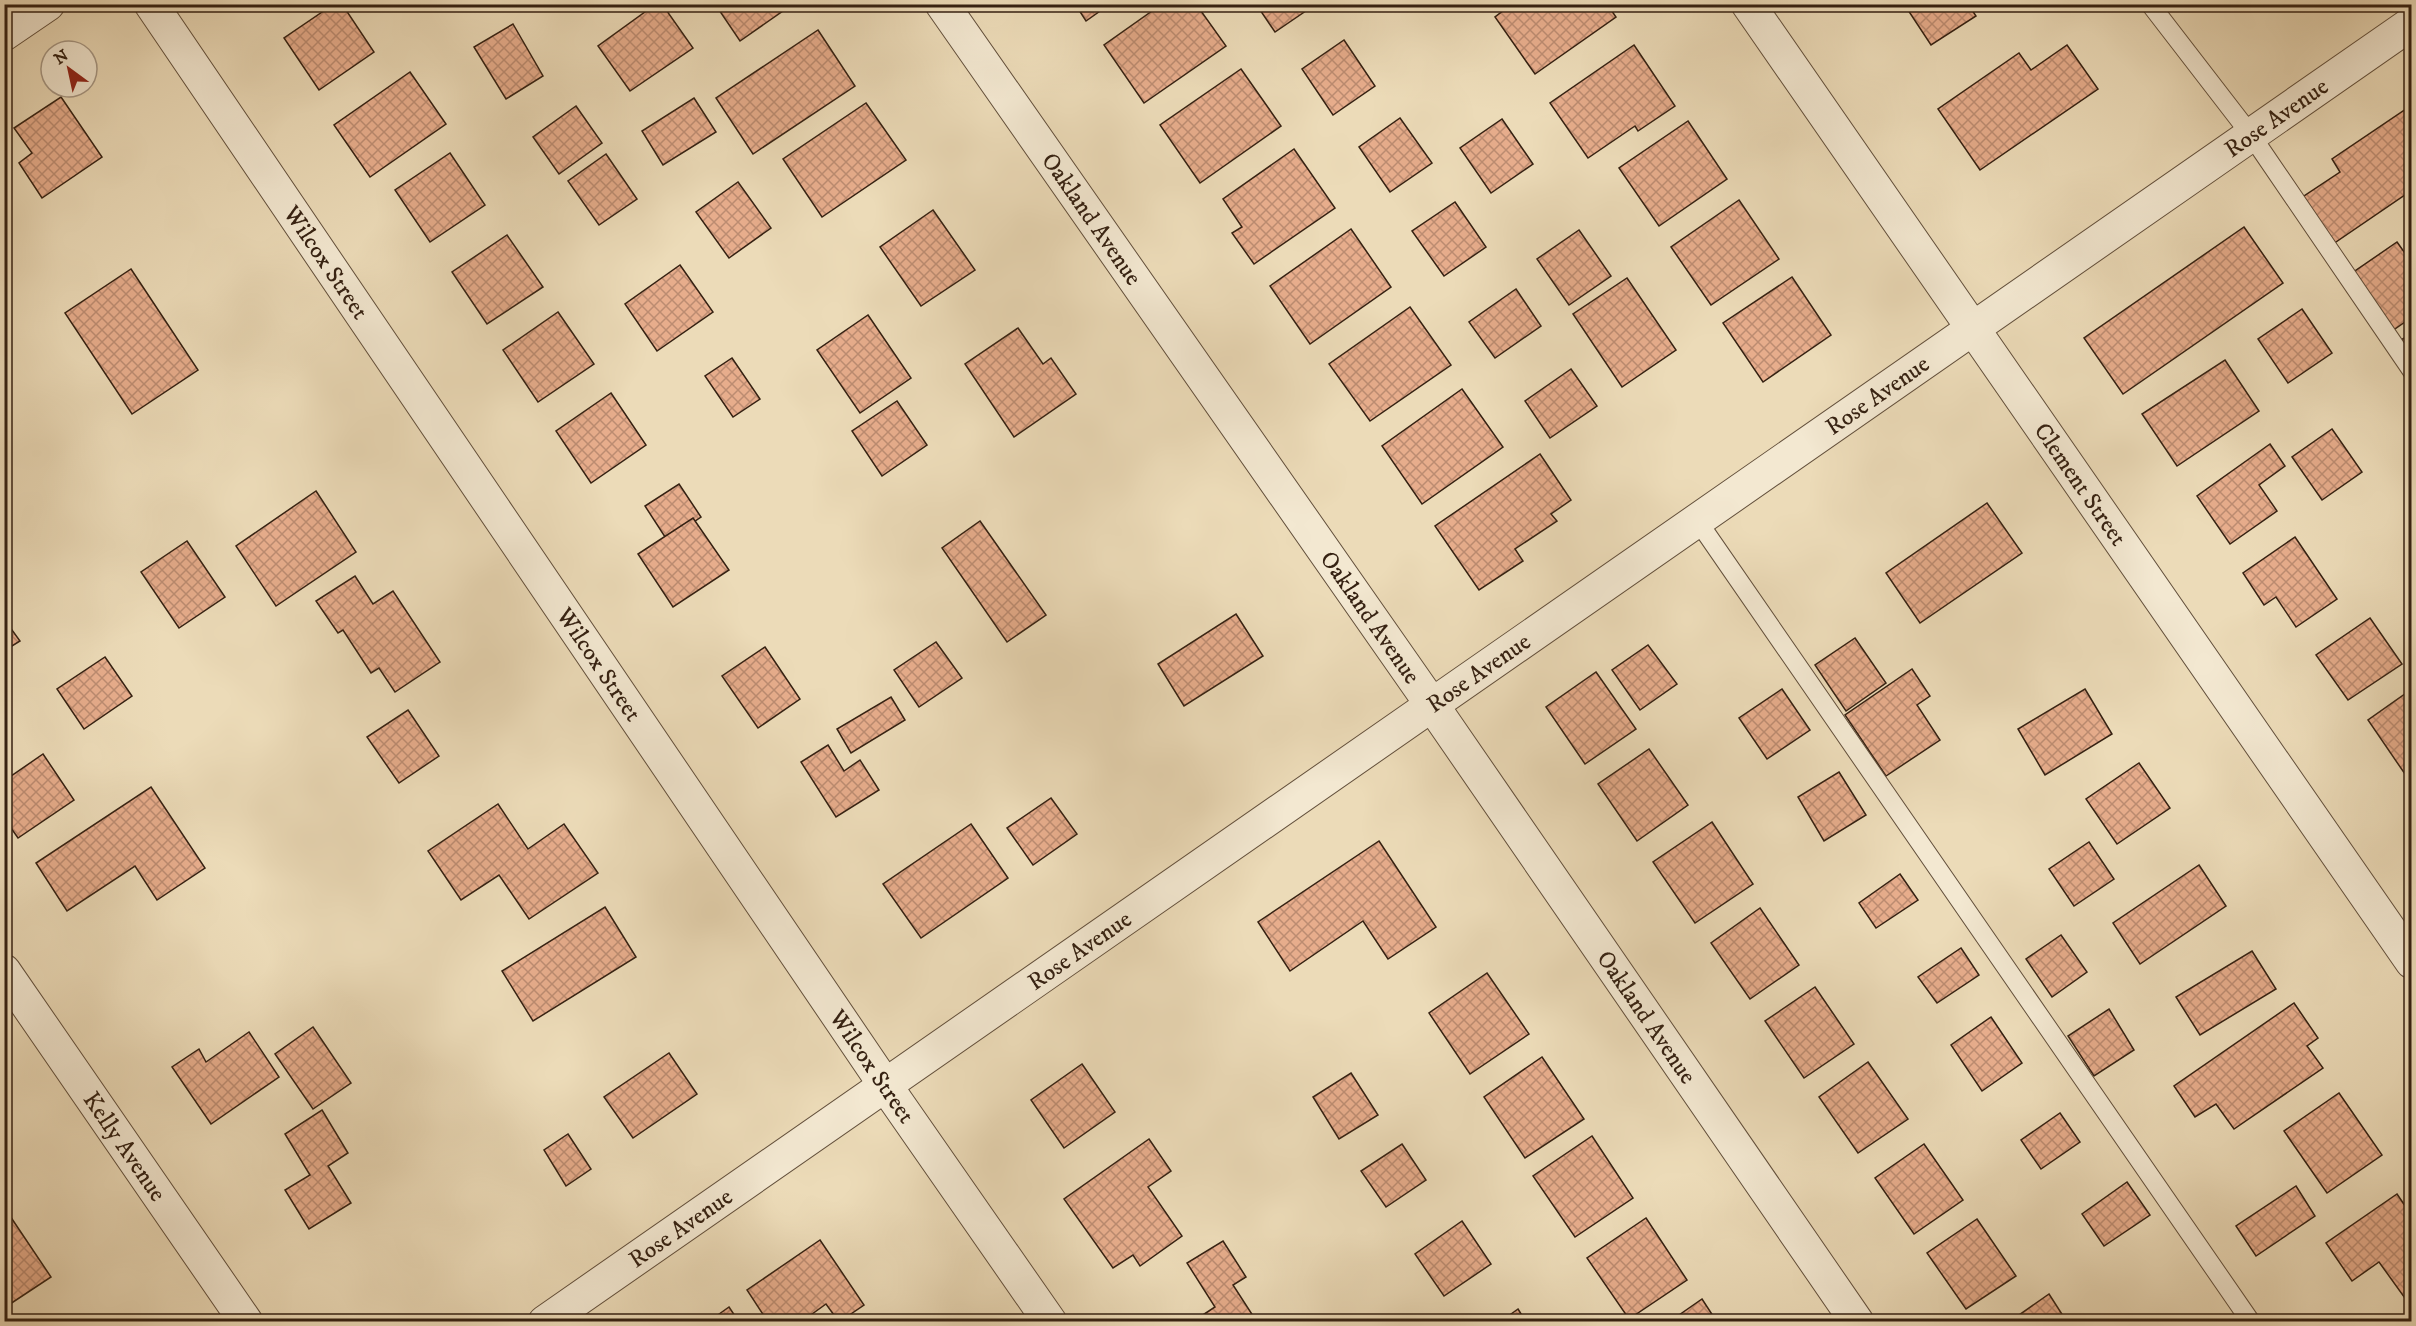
<svg xmlns="http://www.w3.org/2000/svg" width="2416" height="1326" viewBox="0 0 2416 1326" font-family="'IM FELL DW Pica',serif">
<defs>
<pattern id="building-cross-hatch" width="8" height="8" patternUnits="userSpaceOnUse" patternTransform="scale(1.5)"><rect width="8" height="8" fill="#e7ad8c"/><path d="M0 0l8 8M0 8l8-8" fill="none" stroke="#bc8c71"/></pattern>
</defs>
<rect width="100%" height="100%" fill="#ecdbb8"/>
<filter id="stains"><feTurbulence type="fractalNoise" baseFrequency=".00333" numOctaves="4"/><feColorMatrix values="0 0 0 0 .2 0 0 0 0 .09 0 0 0 0 .02 0 0 0 .5 -.17"/></filter>
<radialGradient id="worn" r=".72"><stop offset=".6" stop-color="#630" stop-opacity="0"/><stop offset="1" stop-color="#630" stop-opacity=".3"/></radialGradient>
<g fill="url(#building-cross-hatch)" stroke="#352112" stroke-width="1.5">
<polygon points="334,4 342,4 374,52 319,90 284,38"/>
<polygon points="656,4 662,4 693,48 630,91 598,46"/>
<polygon points="715,4 793,4 740,41"/>
<polygon points="1075,4 1110,4 1086,21"/>
<polygon points="1162,4 1196,4 1226,46 1144,103 1104,45"/>
<polygon points="1256,4 1316,4 1275,32"/>
<polygon points="1512,4 1607,4 1616,17 1535,74 1495,17"/>
<polygon points="1904,4 1968,4 1976,16 1931,45"/>
<polygon points="513,24 543,76 506,99 474,47"/>
<polygon points="818,30 855,86 753,154 716,98"/>
<polygon points="1344,40 1375,86 1333,115 1302,69"/>
<polygon points="1634,45 1675,106 1638,131 1635,126 1588,158 1550,103"/>
<polygon points="2067,45 2098,89 1980,170 1938,109 2019,53 2031,70"/>
<polygon points="1241,69 1281,126 1200,183 1160,125"/>
<polygon points="410,72 446,124 370,177 334,125"/>
<polygon points="61,97 102,157 42,198 19,163 32,153 14,128"/>
<polygon points="694,98 716,132 663,165 642,131"/>
<polygon points="866,103 906,160 822,217 783,159"/>
<polygon points="2412,105 2412,190 2333,244 2301,198 2340,172 2332,159"/>
<polygon points="576,106 602,143 559,174 533,137"/>
<polygon points="1400,118 1432,163 1390,192 1359,147"/>
<polygon points="1502,119 1533,164 1491,193 1460,148"/>
<polygon points="1688,121 1727,179 1659,226 1619,168"/>
<polygon points="1294,149 1335,208 1254,264 1232,233 1242,227 1223,199"/>
<polygon points="450,153 485,205 430,242 395,190"/>
<polygon points="606,154 637,199 599,225 568,181"/>
<polygon points="738,182 771,228 729,258 696,212"/>
<polygon points="1739,200 1779,259 1711,305 1671,247"/>
<polygon points="1455,202 1486,247 1444,276 1412,231"/>
<polygon points="933,210 975,270 921,306 880,247"/>
<polygon points="2244,227 2283,283 2123,394 2084,338"/>
<polygon points="1351,229 1391,287 1310,344 1270,286"/>
<polygon points="1579,230 1611,276 1569,305 1537,259"/>
<polygon points="507,235 543,287 487,324 452,272"/>
<polygon points="2397,242 2412,263 2412,317 2392,331 2352,273"/>
<polygon points="680,265 713,312 657,351 625,304"/>
<polygon points="131,269 198,370 132,414 65,313"/>
<polygon points="1792,277 1831,335 1763,382 1723,323"/>
<polygon points="1627,278 1676,350 1622,387 1573,314"/>
<polygon points="1516,289 1541,326 1495,358 1469,322"/>
<polygon points="1410,307 1451,365 1370,421 1329,364"/>
<polygon points="2302,309 2332,353 2288,383 2258,339"/>
<polygon points="558,312 594,364 538,402 503,350"/>
<polygon points="868,315 911,378 860,413 817,350"/>
<polygon points="1018,328 1043,364 1051,358 1076,394 1014,437 965,364"/>
<polygon points="2412,333 2412,356 2401,340"/>
<polygon points="732,358 760,399 733,417 705,376"/>
<polygon points="2225,360 2259,411 2177,466 2142,414"/>
<polygon points="1571,369 1597,406 1550,438 1525,401"/>
<polygon points="1462,389 1503,447 1422,504 1382,446"/>
<polygon points="611,393 646,445 591,483 556,431"/>
<polygon points="897,401 927,445 882,476 852,431"/>
<polygon points="2332,429 2362,472 2322,500 2292,457"/>
<polygon points="2270,444 2285,466 2259,485 2277,511 2230,544 2197,496"/>
<polygon points="1540,454 1571,500 1551,514 1557,521 1515,549 1523,561 1479,590 1435,526"/>
<polygon points="679,484 701,517 667,540 645,506"/>
<polygon points="316,491 356,552 276,606 236,546"/>
<polygon points="1987,503 2022,553 1920,623 1886,573"/>
<polygon points="693,518 729,570 673,607 638,554"/>
<polygon points="980,521 1046,615 1007,642 942,548"/>
<polygon points="2295,537 2337,599 2296,627 2276,597 2264,605 2243,573"/>
<polygon points="187,541 225,597 179,628 141,572"/>
<polygon points="355,576 373,604 393,591 440,662 395,692 379,668 371,673 343,630 338,633 316,601"/>
<polygon points="1236,614 1263,656 1184,706 1158,664"/>
<polygon points="2370,618 2402,664 2348,700 2316,655"/>
<polygon points="4,619 20,641 4,651"/>
<polygon points="1855,638 1886,683 1846,711 1815,665"/>
<polygon points="936,642 962,678 919,707 894,670"/>
<polygon points="1648,645 1677,684 1640,710 1612,670"/>
<polygon points="765,647 800,699 758,728 722,676"/>
<polygon points="105,657 132,696 84,729 57,689"/>
<polygon points="1912,669 1930,696 1917,705 1940,740 1886,776 1845,715"/>
<polygon points="1596,672 1636,729 1585,764 1546,707"/>
<polygon points="1782,689 1810,730 1767,759 1739,718"/>
<polygon points="2085,689 2112,734 2045,775 2018,729"/>
<polygon points="2412,689 2412,773 2407,777 2368,720"/>
<polygon points="891,697 905,720 851,753 837,729"/>
<polygon points="408,710 439,756 399,783 367,737"/>
<polygon points="828,745 844,771 860,760 879,790 836,817 801,762"/>
<polygon points="1649,749 1688,805 1637,841 1598,784"/>
<polygon points="43,754 74,800 18,838 4,818 4,781"/>
<polygon points="2139,763 2170,808 2117,844 2086,799"/>
<polygon points="1839,772 1866,815 1824,841 1798,797"/>
<polygon points="151,787 205,868 157,900 135,866 67,911 36,863"/>
<polygon points="1051,798 1077,834 1033,865 1007,828"/>
<polygon points="498,804 528,849 564,824 598,873 529,919 499,875 461,900 428,851"/>
<polygon points="1712,822 1753,884 1695,923 1653,862"/>
<polygon points="971,824 1008,878 921,938 883,884"/>
<polygon points="1379,841 1436,927 1388,959 1363,921 1290,971 1258,922"/>
<polygon points="2089,842 2114,879 2074,906 2049,869"/>
<polygon points="2199,865 2226,906 2140,964 2113,923"/>
<polygon points="1900,874 1918,900 1876,928 1859,903"/>
<polygon points="605,907 636,957 533,1021 502,971"/>
<polygon points="1760,908 1799,965 1750,999 1711,943"/>
<polygon points="2061,935 2087,972 2052,997 2026,959"/>
<polygon points="1961,948 1979,975 1937,1003 1918,977"/>
<polygon points="2252,951 2276,989 2200,1035 2176,997"/>
<polygon points="1487,973 1529,1034 1470,1074 1429,1013"/>
<polygon points="1815,987 1854,1044 1804,1078 1765,1021"/>
<polygon points="2294,1003 2318,1038 2307,1046 2323,1068 2234,1129 2216,1104 2195,1117 2174,1086"/>
<polygon points="2109,1009 2134,1050 2094,1076 2068,1036"/>
<polygon points="1991,1017 2022,1063 1982,1091 1951,1045"/>
<polygon points="313,1027 351,1083 313,1109 275,1054"/>
<polygon points="249,1032 279,1077 211,1124 172,1067 199,1049 206,1062"/>
<polygon points="669,1053 697,1094 633,1138 604,1097"/>
<polygon points="1542,1057 1584,1119 1525,1158 1484,1097"/>
<polygon points="1868,1062 1908,1119 1858,1153 1819,1097"/>
<polygon points="1082,1064 1115,1112 1064,1148 1031,1100"/>
<polygon points="1351,1073 1378,1115 1339,1139 1313,1097"/>
<polygon points="2339,1093 2382,1155 2327,1193 2284,1131"/>
<polygon points="322,1110 348,1153 328,1166 351,1203 309,1229 285,1190 310,1175 285,1134"/>
<polygon points="2060,1113 2080,1142 2041,1169 2021,1140"/>
<polygon points="568,1134 591,1169 566,1186 544,1150"/>
<polygon points="1592,1136 1633,1198 1575,1237 1533,1176"/>
<polygon points="1149,1139 1171,1171 1148,1187 1182,1236 1140,1266 1133,1255 1113,1268 1064,1199"/>
<polygon points="1402,1144 1426,1180 1386,1207 1361,1171"/>
<polygon points="1924,1144 1963,1200 1914,1234 1875,1178"/>
<polygon points="2127,1182 2150,1215 2104,1246 2082,1214"/>
<polygon points="2296,1186 2315,1216 2256,1256 2236,1226"/>
<polygon points="2397,1194 2412,1216 2412,1308 2379,1262 2352,1281 2326,1243"/>
<polygon points="4,1207 51,1277 4,1308"/>
<polygon points="1646,1218 1687,1280 1629,1319 1587,1258"/>
<polygon points="1977,1219 2016,1276 1966,1309 1927,1253"/>
<polygon points="1462,1221 1491,1264 1444,1296 1415,1254"/>
<polygon points="820,1240 864,1305 839,1322 826,1304 801,1322 768,1322 747,1290"/>
<polygon points="1223,1241 1246,1277 1233,1285 1257,1322 1192,1322 1215,1307 1187,1263"/>
<polygon points="2049,1294 2067,1322 2009,1322"/>
<polygon points="1702,1299 1717,1322 1669,1322"/>
<polygon points="729,1307 739,1322 708,1322"/>
<polygon points="1518,1309 1526,1322 1500,1322"/>
</g>
<g fill="none" stroke-linecap="round" stroke-linejoin="round">
<g stroke="#63503c" stroke-width="20">
<g id="service">
<polyline points="2150,4 2251,135 2412,371"/>
<polyline points="1697,520 2251,1322"/>
</g>
</g>
<g stroke="#63503c" stroke-width="35">
<g id="minor">
<path id="s1" d="M 151,4 L 885,1085 L 1050,1322"/>
<path id="s2" d="M 942,4 L 1432,705 L 1857,1322"/>
<path id="s3" d="M 1748,4 L 2412,962"/>
<polyline points="4,34 48,4"/>
<path id="s4" d="M 4,971 L 246,1322"/>
<path id="s5" d="M 545,1322 L 2412,23"/>
</g>
</g>
<use href="#service" stroke="#f3e8d1" stroke-width="18"/>
<use href="#minor" stroke="#f3e8d1" stroke-width="33"/>
</g>
<g text-anchor="middle" stroke-width="5" stroke-linejoin="round" paint-order="stroke">
<g font-size="24" fill="#352112" stroke="#f3e8d1">
<text dy="8" stroke="none"><textPath href="#s5" startOffset="2109">Rose Avenue</textPath></text>
<text dy="8" stroke="none"><textPath href="#s2" startOffset="262">Oakland Avenue</textPath></text>
<text dy="8" stroke="none"><textPath href="#s1" startOffset="312">Wilcox Street</textPath></text>
<text dy="8" stroke="none"><textPath href="#s5" startOffset="1623">Rose Avenue</textPath></text>
<text dy="8" stroke="none"><textPath href="#s3" startOffset="584">Clement Street</textPath></text>
<text dy="8" stroke="none"><textPath href="#s2" startOffset="748">Oakland Avenue</textPath></text>
<text dy="8" stroke="none"><textPath href="#s1" startOffset="798">Wilcox Street</textPath></text>
<text dy="8" stroke="none"><textPath href="#s5" startOffset="1137">Rose Avenue</textPath></text>
<text dy="8" stroke="none"><textPath href="#s5" startOffset="651">Rose Avenue</textPath></text>
<text dy="8" stroke="none"><textPath href="#s2" startOffset="1234">Oakland Avenue</textPath></text>
<text dy="8" stroke="none"><textPath href="#s1" startOffset="1284">Wilcox Street</textPath></text>
<text dy="8" stroke="none"><textPath href="#s4" startOffset="213">Kelly Avenue</textPath></text>
<text dy="8" stroke="none"><textPath href="#s5" startOffset="165">Rose Avenue</textPath></text>
</g>
</g>
<rect width="2416" height="1326" fill="none" stroke="#ecdbb8" stroke-width="24"/>
<rect x="6" y="6" width="2404" height="1314" fill="none" stroke="#352112" stroke-width="3"/>
<rect x="12" y="12" width="2392" height="1302" fill="none" stroke="#352112" stroke-width="1.5"/>
<g transform="translate(69 69) rotate(327)"><circle r="28" fill="#f3e8d1" stroke="#a79885" stroke-width="1.5"/>
<path d="M0-4.5L10 22L0 15L-10 22Z" fill="#8f2418"/>
<text y="-9" font-size="16" font-weight="bold" text-anchor="middle" fill="#352112">N</text>
</g>
<rect width="100%" height="100%" filter="url(#stains)"/>
<rect width="100%" height="100%" fill="url(#worn)"/>
</svg>
